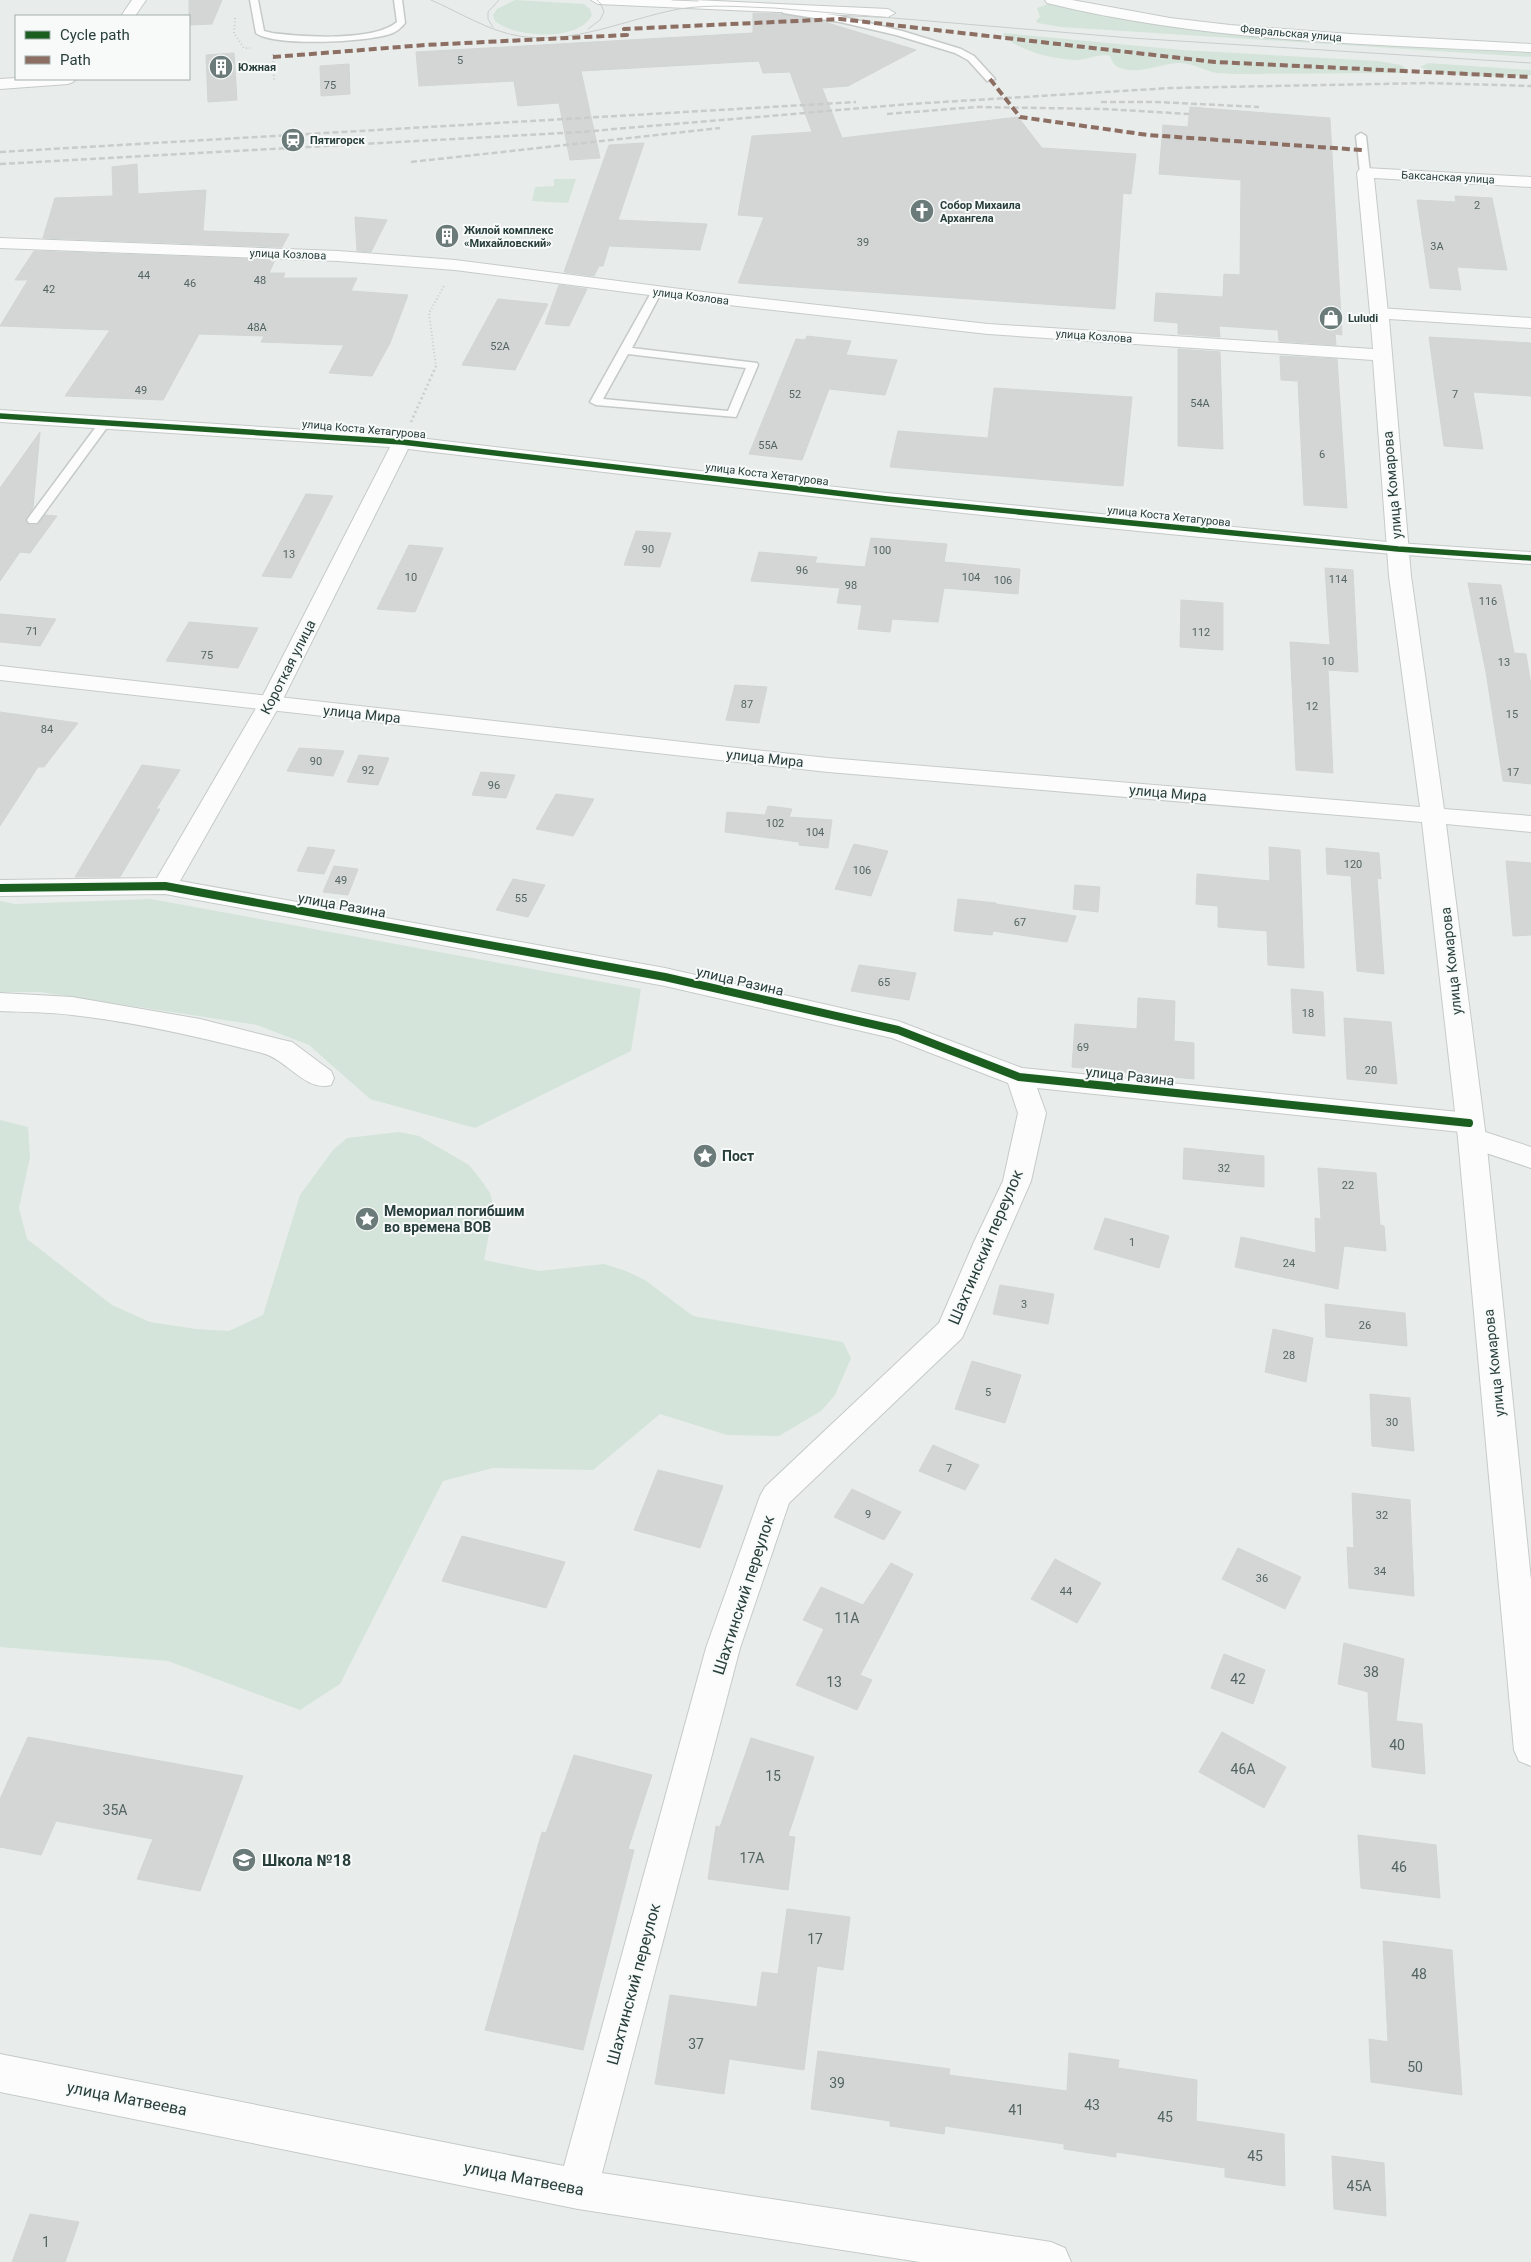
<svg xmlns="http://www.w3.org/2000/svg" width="1531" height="2262" viewBox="0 0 1531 2262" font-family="Roboto,sans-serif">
<rect width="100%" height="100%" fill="#e8edeb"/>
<g fill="#d4e4da">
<path d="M 515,0 L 584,4 L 590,9 L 592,15 C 579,42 515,38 495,21 L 493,15 L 497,9 Z"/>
<polygon points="1048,4 1151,23 1285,35 1531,49 1531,57 1061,27 1038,23 1036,21 1040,17 1037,8"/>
<path d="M 1004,33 L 1182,50 L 1378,61 L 1401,65 L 1408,70 L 1401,73 L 1232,74 C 1226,73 1218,74 1212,72 C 1200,68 1191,63 1178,63 C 1159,64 1138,75 1120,68 C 1114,66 1112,61 1110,56 C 1098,53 1088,60 1076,60 C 1050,59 1022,51 1003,36 Z"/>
<path d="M 1428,63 L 1531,70 L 1531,75 C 1502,77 1445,78 1420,67 Z"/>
<polygon points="554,179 576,179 568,203 532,201 535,187 554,186"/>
<polygon points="151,899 641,989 631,1051 475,1128 370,1099 309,1045 257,1025 40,992 0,992 0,901 15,904"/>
<polygon points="0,1120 28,1127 30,1157 19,1208 27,1239 112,1305 150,1322 196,1329 229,1331 263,1315 300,1195 333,1150 347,1138 399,1132 419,1136 469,1165 481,1180 490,1193 494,1208 484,1260 539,1271 604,1264 626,1271 645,1280 693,1316 843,1342 851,1358 835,1395 821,1411 779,1436 727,1435 660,1414 593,1470 493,1468 443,1481 340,1684 300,1710 168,1661 0,1647"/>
</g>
<g fill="#d3d6d5" stroke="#d1d6d4">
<polygon points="189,0 222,0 212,24 189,25"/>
<polygon points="753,13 782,14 818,20 916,50 848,86 822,88 842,138 1018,117 1042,148 1136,154 1131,194 1123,193 1115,309 738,283 764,217 738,215 752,136 812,132 790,72 763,73 759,61 581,71 600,158 570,160 559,103 518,106 514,81 419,86 416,52 753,33"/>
<polygon points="234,53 237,100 208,102 206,55"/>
<polygon points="349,64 350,94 321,96 320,66"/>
<polygon points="1190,107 1330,118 1342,335 1335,334 1336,345 1279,341 1278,330 1219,326 1220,337 1178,334 1178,323 1154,321 1156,293 1223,297 1224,274 1240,275 1241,180 1159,174 1163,125 1188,127"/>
<polygon points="644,143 618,220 707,224 700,250 609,246 603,266 599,266 594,276 564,272 609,145"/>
<polygon points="137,164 138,194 206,190 203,231 289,234 282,247 43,238 55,198 113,196 112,167"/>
<polygon points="1455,196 1492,198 1507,270 1457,267 1461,290 1430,288 1417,200 1456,202"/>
<polygon points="355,217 387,220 371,252 357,251"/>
<polygon points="34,251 275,260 269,273 285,273 283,278 357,278 351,291 408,295 390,343 372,376 329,373 344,345 261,342 264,336 199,334 163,400 65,396 110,330 0,326 28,280 15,280"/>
<polygon points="559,285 587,289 569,326 545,324"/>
<polygon points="498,299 548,304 515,370 462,365"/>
<polygon points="807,336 851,341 846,355 897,360 885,395 829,389 802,460 749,454 796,339 805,340"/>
<polygon points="1429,337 1531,343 1531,396 1473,392 1483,449 1444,446"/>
<polygon points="1178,349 1220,352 1223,449 1178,446"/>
<polygon points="1280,356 1337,359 1347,508 1304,505 1298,381 1281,380"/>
<polygon points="994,388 1132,397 1123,486 890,467 898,431 988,438"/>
<polygon points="40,432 33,508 25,521 29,525 37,525 45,515 57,516 30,553 20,552 0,581 0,488"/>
<polygon points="306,494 333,496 291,578 262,576"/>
<polygon points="636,531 671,533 660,567 624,565"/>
<polygon points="871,538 947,544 944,562 1020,569 1018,594 944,588 938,622 892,619 890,632 858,629 862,605 837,603 840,588 751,581 759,552 817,557 815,563 865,567"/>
<polygon points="409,545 443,548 415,612 377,609"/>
<polygon points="1325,568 1353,570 1358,672 1328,670 1333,773 1296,770 1290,642 1330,645"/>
<polygon points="1468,583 1501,585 1514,653 1526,654 1531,685 1531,784 1503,781 1486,672"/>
<polygon points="1181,600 1223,603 1223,650 1180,647"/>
<polygon points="0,614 56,619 40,646 0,642"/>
<polygon points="189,622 258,628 238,668 166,661"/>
<polygon points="735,685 767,687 759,723 726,720"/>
<polygon points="0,712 78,723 44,767 38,767 0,826"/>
<polygon points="299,748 344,751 333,776 287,771"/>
<polygon points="359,755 389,758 378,785 347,782"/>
<polygon points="142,765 180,770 156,809 160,809 120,877 75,877"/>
<polygon points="481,772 515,775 506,798 472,795"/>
<polygon points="556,794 594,799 573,836 536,829"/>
<polygon points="768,806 792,809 789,817 832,820 828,848 799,845 799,842 725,832 727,812 765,815"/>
<polygon points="854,844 888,851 871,896 835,889"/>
<polygon points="308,847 335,850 324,874 297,871"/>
<polygon points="1269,847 1300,850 1304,968 1268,965 1267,931 1218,927 1218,906 1196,904 1197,874 1270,881"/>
<polygon points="1326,848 1379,853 1381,879 1377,878 1384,974 1357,971 1351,876 1327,874"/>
<polygon points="1506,861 1531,863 1531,935 1513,936"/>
<polygon points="334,866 358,869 348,895 323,892"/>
<polygon points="513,879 545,885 528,917 496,910"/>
<polygon points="1075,885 1100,887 1098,912 1073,909"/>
<polygon points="958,899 996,903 996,904 1076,916 1067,942 993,931 992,935 954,931"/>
<polygon points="859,965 916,973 909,1000 851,991"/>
<polygon points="1291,989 1323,992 1325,1036 1293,1033"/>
<polygon points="1138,998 1175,1001 1174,1041 1194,1043 1194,1079 1072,1067 1075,1024 1137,1029"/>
<polygon points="1344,1018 1391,1022 1397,1084 1347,1079"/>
<polygon points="1184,1148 1264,1156 1264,1187 1183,1179"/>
<polygon points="1318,1168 1376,1173 1380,1225 1384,1226 1386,1251 1344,1246 1338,1289 1235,1267 1241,1237 1316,1253 1315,1218 1321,1219"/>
<polygon points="1105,1218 1169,1236 1159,1268 1094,1249"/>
<polygon points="1000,1285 1054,1294 1048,1324 993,1314"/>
<polygon points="1325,1304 1405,1313 1407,1346 1326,1337"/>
<polygon points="1273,1329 1313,1338 1306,1382 1265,1372"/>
<polygon points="972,1361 1021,1375 1005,1423 955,1409"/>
<polygon points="1370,1394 1410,1398 1414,1451 1372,1446"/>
<polygon points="933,1445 979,1465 965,1490 919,1471"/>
<polygon points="658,1470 723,1486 700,1548 634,1530"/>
<polygon points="852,1489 901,1512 884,1540 834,1517"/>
<polygon points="1352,1493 1410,1500 1414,1596 1349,1588 1347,1547 1354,1548"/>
<polygon points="462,1536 565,1562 546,1608 442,1581"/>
<polygon points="1238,1548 1301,1577 1285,1609 1222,1579"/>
<polygon points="1055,1559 1101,1583 1077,1623 1031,1599"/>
<polygon points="891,1563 913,1574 860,1675 872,1680 857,1710 796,1685 824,1629 803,1620 821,1587 863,1605"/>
<polygon points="1344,1643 1404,1659 1396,1721 1422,1724 1425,1774 1372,1767 1368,1692 1338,1684"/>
<polygon points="1224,1654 1265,1670 1253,1704 1211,1688"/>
<polygon points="1222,1732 1286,1767 1264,1808 1199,1772"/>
<polygon points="28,1737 243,1776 200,1891 137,1879 153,1839 56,1821 41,1855 0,1847 0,1799"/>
<polygon points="751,1738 814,1757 788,1836 795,1837 788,1890 708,1879 716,1826 720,1827"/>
<polygon points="574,1755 652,1775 628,1849 634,1850 583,2050 485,2030 542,1832 546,1833"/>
<polygon points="1358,1835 1436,1845 1440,1898 1361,1888"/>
<polygon points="787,1909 850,1917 843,1970 817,1966 804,2070 729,2059 724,2094 655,2084 670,1995 757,2007 762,1972 778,1974"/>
<polygon points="1383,1941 1452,1950 1462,2095 1371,2082 1369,2039 1388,2042"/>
<polygon points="818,2051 950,2069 949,2075 1067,2091 1069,2053 1119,2060 1118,2068 1197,2080 1196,2121 1284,2134 1285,2186 1225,2177 1225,2168 1116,2152 1116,2157 1064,2149 1064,2144 945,2126 944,2134 890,2126 890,2121 811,2109"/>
<polygon points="1332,2156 1384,2163 1386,2216 1334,2209"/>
<polygon points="30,2214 79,2222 65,2262 12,2262"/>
</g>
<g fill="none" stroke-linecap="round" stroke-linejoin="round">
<g stroke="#c5cac8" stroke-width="3">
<g id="lane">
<path d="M 250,0 L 258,0 L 264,31 L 272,33 C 301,37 374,42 397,22 L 394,0 L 402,0 L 405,23 C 401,28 396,32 390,34 C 367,42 274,47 256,33 Z"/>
<polygon points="786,8 840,16 902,31 961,49 974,56 995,79 987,81 968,60 955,53 896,35 840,22 783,13 783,9"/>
<polygon points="1361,133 1366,136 1370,173 1365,176 1360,173 1356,136"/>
<path d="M 657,288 L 662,291 L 632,348 L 757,363 L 758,365 L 736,417 L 596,405 L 590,402 L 652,291 ZM 628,354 L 746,368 L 728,411 L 603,399 Z"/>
<polygon points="105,419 111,422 37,523 29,523 27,520 29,517 101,420"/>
</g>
</g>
<g stroke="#c5cac8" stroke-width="2">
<g id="street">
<polygon points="132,0 146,0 135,16 121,16"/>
<polygon points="591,0 694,0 888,9 895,13 888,17 598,4"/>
<path d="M 1045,0 L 1072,0 L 1170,18 L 1230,25 L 1350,34 L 1531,44 L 1531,52 C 1369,44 1205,42 1047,3 Z"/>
<polygon points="16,78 16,79 76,79 73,82 68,84 0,89 0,79"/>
<polygon points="1365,168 1531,177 1531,187 1374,178 1388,313 1385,317 1373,317 1370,313 1357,173 1359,170"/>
<path d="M 0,410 L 402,436 L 887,493 L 1398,543 L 1531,552 L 1531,564 C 1156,539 782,493 408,449 L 281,703 L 180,881 L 665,968 L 898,1021 L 1022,1068 L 1469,1113 L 1479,1116 L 1483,1123 L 1479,1130 L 1531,1147 L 1531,1168 L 1462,1145 L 1458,1138 L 1461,1132 L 1037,1088 L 1046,1113 L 1031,1181 L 962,1338 L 789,1503 L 740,1648 L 602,2173 L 1051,2242 L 1065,2248 L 1071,2262 L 920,2262 L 578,2209 L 0,2092 L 0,2054 L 564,2166 L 706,1648 L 760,1496 L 765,1487 L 939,1323 L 974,1242 L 1003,1181 L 1018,1113 L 1008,1083 L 892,1038 L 665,986 L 165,894 L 0,896 L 0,880 L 157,878 L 259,703 L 390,447 L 0,422 Z"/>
<path d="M 0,993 L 72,997 L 200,1019 L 283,1040 L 292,1042 L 331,1071 L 334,1078 L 331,1085 C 305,1092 287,1059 262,1053 C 200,1037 136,1022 72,1015 C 48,1012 24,1012 0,1011 Z"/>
</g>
</g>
<g stroke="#c6cbc9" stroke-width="2">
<polygon id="secondary" points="0,238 338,251 455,260 711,293 988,324 1373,349 1370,313 1373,309 1379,308 1531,318 1531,328 1389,319 1411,576 1444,809 1531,816 1531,832 1446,824 1486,1138 1531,1580 1531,1766 1519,1761 1514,1750 1458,1138 1422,822 828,772 0,680 0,666 828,758 1420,807 1389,576 1373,360 988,334 711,303 455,270 338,261 0,248"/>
</g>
<g stroke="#c8cecd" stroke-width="2" stroke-dasharray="1 2.5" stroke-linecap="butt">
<polyline points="235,18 234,33 244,48 250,48"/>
<polyline points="273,54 274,81"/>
<polyline points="436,367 429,313 444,286"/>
</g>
<polyline stroke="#c8cecd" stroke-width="2.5" stroke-dasharray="2 3" stroke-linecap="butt" points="411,422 436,366"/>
<use href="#lane" fill="#fcfcfc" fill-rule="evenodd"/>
<use href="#street" fill="#fcfcfc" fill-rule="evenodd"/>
<use href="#secondary" fill="#fcfcfc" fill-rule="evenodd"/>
<g stroke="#c9cccc" stroke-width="1">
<path d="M 431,0 C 459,12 488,31 519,36 C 574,45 626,19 679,9 C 710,4 742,7 774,8 L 1131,38 L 1531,63"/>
<polyline points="672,0 698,1"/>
<polyline points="493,27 488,19 488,12 499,0"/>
<polyline points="588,29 600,20 604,12 601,4 597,0"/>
</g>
<g stroke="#c9cccc" stroke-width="2.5" stroke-dasharray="6 3" stroke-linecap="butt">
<polyline points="1101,102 1157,102 1259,107"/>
<polyline points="887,114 976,107 1105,109 1189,114"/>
<polyline points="0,152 856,102"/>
<polyline points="411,162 720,128"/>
<polyline points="0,164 580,132 910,104 1170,88 1429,83 1531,86"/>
</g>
<g stroke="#8d6e63" stroke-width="4" stroke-dasharray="8 4" stroke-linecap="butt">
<polyline points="273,57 425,45 627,35 624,29 840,19 1215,62 1531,77"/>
<polyline points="990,79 1020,117 1148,135 1362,150"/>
</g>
<g stroke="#f7faf9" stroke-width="8">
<polyline id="cycleway-far1" points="0,416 402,442 887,499 1398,549 1531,558"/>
</g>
<g stroke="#f7faf9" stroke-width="11">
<polyline id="cycleway" points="0,888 165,886 665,977 898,1030 1019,1077 1469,1123"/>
</g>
<use href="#cycleway-far1" stroke="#1b5e20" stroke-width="5.5"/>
<use href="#cycleway" stroke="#1b5e20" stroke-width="8"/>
</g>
<defs>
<g id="building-disc" transform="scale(1.25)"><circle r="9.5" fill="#6b7b79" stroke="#f7faf9"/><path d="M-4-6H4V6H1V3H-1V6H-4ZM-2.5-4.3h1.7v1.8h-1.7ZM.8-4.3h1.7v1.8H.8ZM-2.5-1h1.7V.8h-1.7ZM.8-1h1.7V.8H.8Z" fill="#fff"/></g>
<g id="station-disc" transform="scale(1.25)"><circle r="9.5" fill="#6b7b79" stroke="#f7faf9"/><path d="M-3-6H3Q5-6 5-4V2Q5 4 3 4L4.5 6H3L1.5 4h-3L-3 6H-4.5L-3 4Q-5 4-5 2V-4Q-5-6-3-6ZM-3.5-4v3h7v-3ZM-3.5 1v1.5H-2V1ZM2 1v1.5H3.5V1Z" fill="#fff"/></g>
<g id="church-disc" transform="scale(1.25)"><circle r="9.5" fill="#6b7b79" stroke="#f7faf9"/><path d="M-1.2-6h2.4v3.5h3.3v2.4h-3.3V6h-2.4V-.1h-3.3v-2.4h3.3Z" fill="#fff"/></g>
<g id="shop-disc" transform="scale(1.25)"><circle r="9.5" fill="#6b7b79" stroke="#f7faf9"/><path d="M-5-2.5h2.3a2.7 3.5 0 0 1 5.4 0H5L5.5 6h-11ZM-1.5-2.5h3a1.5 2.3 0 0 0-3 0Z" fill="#fff"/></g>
<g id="sight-disc" transform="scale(1.25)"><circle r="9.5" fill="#6b7b79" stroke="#f7faf9"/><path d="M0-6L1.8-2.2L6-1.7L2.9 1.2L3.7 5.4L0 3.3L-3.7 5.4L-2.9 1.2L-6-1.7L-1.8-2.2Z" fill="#fff"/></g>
<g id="school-disc" transform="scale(1.25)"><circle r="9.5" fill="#6b7b79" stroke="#f7faf9"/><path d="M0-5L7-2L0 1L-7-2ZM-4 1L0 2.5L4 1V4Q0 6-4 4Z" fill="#fff"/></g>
</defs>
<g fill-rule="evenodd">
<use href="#building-disc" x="221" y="67"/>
<use href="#station-disc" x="293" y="140"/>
<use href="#church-disc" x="922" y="211"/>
<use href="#building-disc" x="447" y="236"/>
<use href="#shop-disc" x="1331" y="318"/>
<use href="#sight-disc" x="705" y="1156"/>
<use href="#sight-disc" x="367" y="1219"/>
<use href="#school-disc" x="244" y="1860"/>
</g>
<g text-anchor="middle" stroke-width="4" stroke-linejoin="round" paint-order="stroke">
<g font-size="11" fill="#283e3b" stroke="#f7faf9">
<text transform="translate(1291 33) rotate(5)" y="4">Февральская улица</text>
<text transform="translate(1448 177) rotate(3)" y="4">Баксанская улица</text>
<text transform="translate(288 254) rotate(2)" y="4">улица Козлова</text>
<text transform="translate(691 296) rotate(7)" y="4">улица Козлова</text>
<text transform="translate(1094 336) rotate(4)" y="4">улица Козлова</text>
<text transform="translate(364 429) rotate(5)" y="4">улица Коста Хетагурова</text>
<text transform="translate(767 474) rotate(7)" y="4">улица Коста Хетагурова</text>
<text transform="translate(1169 516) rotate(6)" y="4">улица Коста Хетагурова</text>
</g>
<g font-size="11" fill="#536462">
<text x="460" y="64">5</text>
<text x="330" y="89">75</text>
<text x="1477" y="209">2</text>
<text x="863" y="246">39</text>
<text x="1437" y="250">3А</text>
<text x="144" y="279">44</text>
<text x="260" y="284">48</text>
<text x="190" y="287">46</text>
<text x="49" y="293">42</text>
<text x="257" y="331">48А</text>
<text x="500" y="350">52А</text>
<text x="141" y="394">49</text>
<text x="795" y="398">52</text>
<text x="1455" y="398">7</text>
<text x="1200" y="407">54А</text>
<text x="768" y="449">55А</text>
<text x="1322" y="458">6</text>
<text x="648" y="553">90</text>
<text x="882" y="554">100</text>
<text x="289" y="558">13</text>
<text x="802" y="574">96</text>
<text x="411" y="581">10</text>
<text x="971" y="581">104</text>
<text x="1338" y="583">114</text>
<text x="1003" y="584">106</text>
<text x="851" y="589">98</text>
<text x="1488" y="605">116</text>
<text x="32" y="635">71</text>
<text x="1201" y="636">112</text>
<text x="207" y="659">75</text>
<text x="1328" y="665">10</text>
<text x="1504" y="666">13</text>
<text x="747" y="708">87</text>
<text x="1312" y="710">12</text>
<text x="1512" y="718">15</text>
<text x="47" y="733">84</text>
<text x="316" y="765">90</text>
<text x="368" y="774">92</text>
<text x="1513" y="776">17</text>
<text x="494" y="789">96</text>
<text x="775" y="827">102</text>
<text x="815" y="836">104</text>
<text x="1353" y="868">120</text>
<text x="862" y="874">106</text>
<text x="341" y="884">49</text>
<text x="521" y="902">55</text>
<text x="1020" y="926">67</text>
<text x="884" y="986">65</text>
<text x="1308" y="1017">18</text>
<text x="1083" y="1051">69</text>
<text x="1371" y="1074">20</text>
<text x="1224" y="1172">32</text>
<text x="1348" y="1189">22</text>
<text x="1132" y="1246">1</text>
<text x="1289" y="1267">24</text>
<text x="1024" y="1308">3</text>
<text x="1365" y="1329">26</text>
<text x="1289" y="1359">28</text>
<text x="988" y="1396">5</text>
<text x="1392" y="1426">30</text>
<text x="949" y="1472">7</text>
<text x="868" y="1518">9</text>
<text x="1382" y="1519">32</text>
<text x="1380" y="1575">34</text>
<text x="1262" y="1582">36</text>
<text x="1066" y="1595">44</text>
</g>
<g font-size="11" font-weight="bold" fill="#283e3b" stroke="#f7faf9" text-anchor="start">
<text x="238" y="71">Южная</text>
<text x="310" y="144">Пятигорск</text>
<text x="940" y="209">Собор Михаила<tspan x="940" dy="13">Архангела</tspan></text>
<text x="464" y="234">Жилой комплекс<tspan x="464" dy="13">«Михайловский»</tspan></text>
<text x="1348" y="322">Luludi</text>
</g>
<g font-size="14" fill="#283e3b" stroke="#f7faf9">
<text transform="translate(1392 485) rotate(-95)" y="5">улица Комарова</text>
<text transform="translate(288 667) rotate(-63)" y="5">Короткая улица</text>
<text transform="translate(362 714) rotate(6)" y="5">улица Мира</text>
<text transform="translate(765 758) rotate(6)" y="5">улица Мира</text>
<text transform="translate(1168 793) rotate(5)" y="5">улица Мира</text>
<text transform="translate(342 905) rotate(10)" y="5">улица Разина</text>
<text transform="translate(1451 961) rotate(-96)" y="5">улица Комарова</text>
<text transform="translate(740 981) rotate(13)" y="5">улица Разина</text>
<text transform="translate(1130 1076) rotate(6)" y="5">улица Разина</text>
<text transform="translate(1494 1363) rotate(-96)" y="5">улица Комарова</text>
</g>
<g font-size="14" font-weight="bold" fill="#283e3b" stroke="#f7faf9" text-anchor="start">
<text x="722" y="1161">Пост</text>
<text x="384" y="1216">Мемориал погибшим<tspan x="384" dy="16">во времена ВОВ</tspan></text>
</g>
<g font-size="14" fill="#536462">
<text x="847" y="1623">11А</text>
<text x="1371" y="1677">38</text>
<text x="1238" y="1684">42</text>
<text x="834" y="1687">13</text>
<text x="1397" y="1750">40</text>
<text x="1243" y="1774">46А</text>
<text x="773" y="1781">15</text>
<text x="115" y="1815">35А</text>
<text x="752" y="1863">17А</text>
<text x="1399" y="1872">46</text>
<text x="815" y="1944">17</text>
<text x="1419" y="1979">48</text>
<text x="696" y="2049">37</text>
<text x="1415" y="2072">50</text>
<text x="837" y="2088">39</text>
<text x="1092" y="2110">43</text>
<text x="1016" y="2115">41</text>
<text x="1165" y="2122">45</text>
<text x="1255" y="2161">45</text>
<text x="1359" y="2191">45А</text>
<text x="46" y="2247">1</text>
</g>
<g font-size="16" fill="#283e3b" stroke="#f7faf9">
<text transform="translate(985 1247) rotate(-67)" y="6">Шахтинский переулок</text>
<text transform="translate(743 1595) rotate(-72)" y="6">Шахтинский переулок</text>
<text transform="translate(633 1984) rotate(-75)" y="6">Шахтинский переулок</text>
<text transform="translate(127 2098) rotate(11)" y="6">улица Матвеева</text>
<text transform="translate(524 2178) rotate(11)" y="6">улица Матвеева</text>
</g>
<g font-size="16" font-weight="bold" fill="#283e3b" stroke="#f7faf9" text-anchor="start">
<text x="262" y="1866">Школа №18</text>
</g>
</g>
<rect x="15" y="15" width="175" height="65" fill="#f7faf9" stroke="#a4afad"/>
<rect x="25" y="31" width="25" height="8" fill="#1b5e20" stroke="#a4afad"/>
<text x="60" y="40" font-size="15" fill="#283e3b">Cycle path</text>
<rect x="25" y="56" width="25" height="8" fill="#8d6e63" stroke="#a4afad"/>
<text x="60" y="65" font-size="15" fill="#283e3b">Path</text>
</svg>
